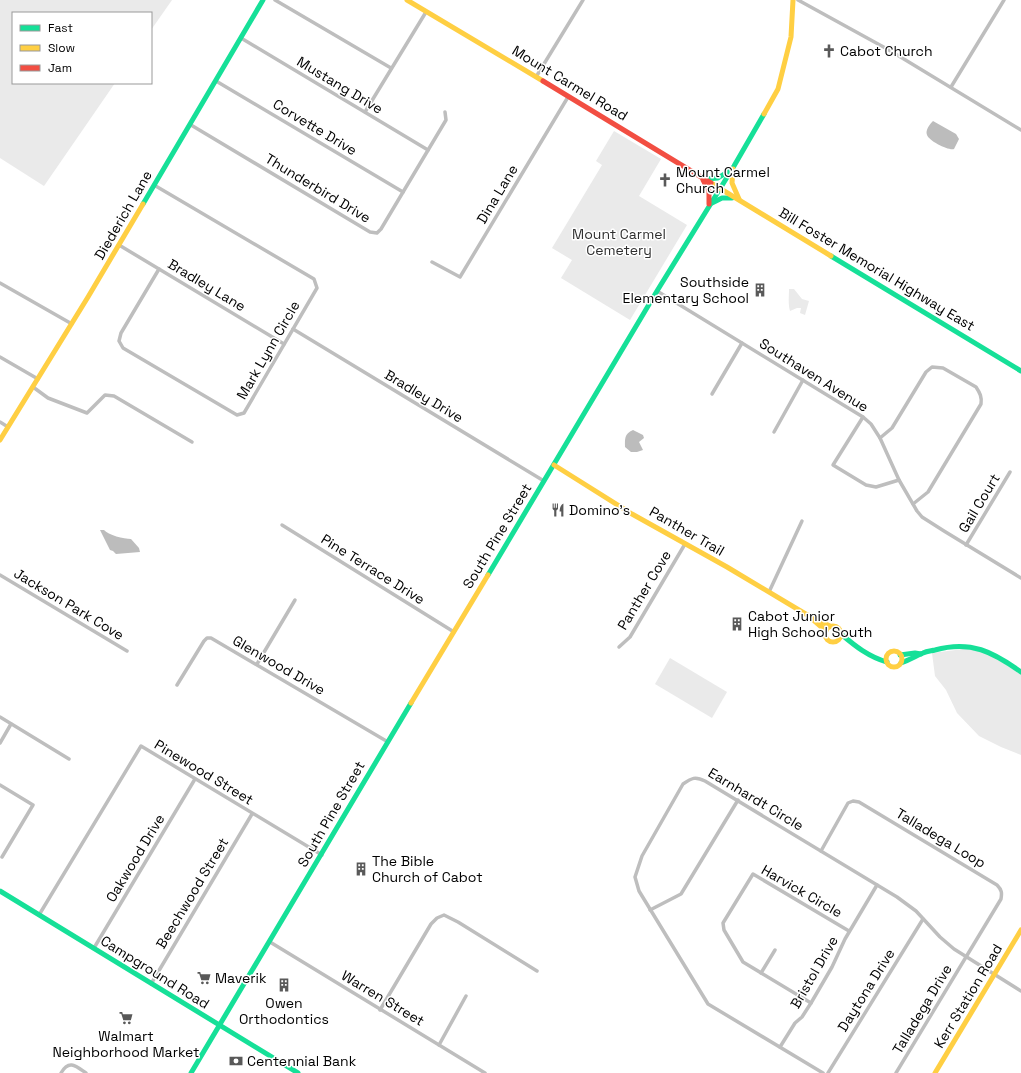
<svg xmlns="http://www.w3.org/2000/svg" width="1021" height="1073" viewBox="0 0 1021 1073" font-family="'Space Grotesk',sans-serif">
<rect width="100%" height="100%" fill="#fff"/>
<g fill="#eaeaea">
<polygon points="0,0 172,0 151,30 151,13 13,13 13,83 115,83 44,186 0,158"/>
<polygon points="614,131 661,159 639,196 687,225 630,320 561,278 572,260 552,248 602,165 596,161"/>
<path d="M 789,289 L 794,289 L 802,299 L 809,301 L 805,315 L 800,313 L 801,308 L 797,308 L 790,311 C 788,304 789,296 789,289 Z"/>
<polygon points="971,648 995,657 1021,675 1021,755 1001,747 979,736 957,713 946,690 935,676 932,653"/>
<polygon points="670,658 727,692 712,718 655,684"/>
</g>
<g fill="#bcbcbc">
<path d="M 933,121 L 956,134 L 959,139 L 954,149 C 949,151 929,141 927,135 C 925,130 930,124 933,121 Z"/>
<path d="M 633,430 L 643,435 L 644,438 L 639,442 L 643,450 L 637,452 L 631,452 L 625,447 C 625,439 624,434 633,430 Z"/>
<path d="M 100,530 L 104,530 C 108,535 124,539 131,539 L 139,548 L 140,552 L 116,554 L 113,551 L 110,550 Z"/>
</g>
<g fill="none" stroke-linecap="round" stroke-linejoin="round">
<g stroke="#bebebe" stroke-width="3.5">
<polyline points="275,0 391,68"/>
<polyline points="798,0 889,50 1021,130"/>
<polyline points="241,38 428,150"/>
<polyline points="536,77 583,0"/>
<polyline points="216,81 403,192"/>
<polyline points="951,87 1004,0"/>
<polyline points="365,112 426,12"/>
<polyline points="191,125 370,232 377,233 381,229 446,120 445,112"/>
<polyline points="154,185 314,279 317,288 244,413 237,415 123,348 119,341 121,333 159,269"/>
<polyline points="119,245 284,344"/>
<polyline points="432,262 460,277 568,97"/>
<polyline points="0,283 72,324"/>
<polyline points="657,291 863,417 871,424 880,438 899,480 917,511 922,517 944,531 1021,578"/>
<polyline points="293,329 544,481"/>
<polyline points="0,357 38,379"/>
<polyline points="33,387 48,398 87,413 105,395 114,396 192,442"/>
<polyline points="712,394 742,343"/>
<polyline points="863,417 833,465 866,485 876,487 899,480"/>
<polyline points="0,422 8,427"/>
<polyline points="774,432 803,380"/>
<path d="M 880,438 L 892,428 L 926,372 L 932,367 L 943,368 L 976,387 C 980,393 982,397 981,404 L 928,492 L 913,504"/>
<polyline points="282,525 454,632"/>
<polyline points="966,545 1010,472"/>
<polyline points="0,575 127,651"/>
<polyline points="769,592 802,521"/>
<polyline points="619,647 630,637 685,544"/>
<polyline points="257,664 295,600"/>
<polyline points="177,685 204,641 207,638 211,638 388,742"/>
<polyline points="0,717 69,759"/>
<polyline points="0,743 11,724"/>
<polyline points="0,785 33,805 2,857"/>
<path d="M 821,851 L 848,803 L 853,801 L 859,802 L 997,885 C 1002,890 1002,893 1001,899 L 896,1073"/>
<polyline points="650,910 681,894 738,800"/>
<polyline points="39,915 141,746 322,855"/>
<polyline points="270,942 485,1073"/>
<polyline points="94,948 195,779"/>
<polyline points="761,973 775,950"/>
<polyline points="151,984 252,814"/>
<polyline points="811,1003 743,962 724,930 723,923 753,874 849,931"/>
<polyline points="380,1010 431,924 437,918 444,915 458,922 537,971"/>
<polyline points="439,1045 466,996"/>
<polyline points="780,1047 795,1023 802,1017 811,1003 832,967 845,939 877,885"/>
<path d="M 61,1073 C 69,1059 76,1066 86,1073"/>
<path d="M 823,1073 L 708,1004 L 639,891 L 635,877 L 642,856 L 683,784 C 692,778 695,776 705,781 L 897,897 L 916,911 L 940,937 L 954,949 L 1021,991"/>
<polyline points="828,1073 923,919"/>
</g>
<g stroke="#16e098" stroke-width="5">
<polyline points="706,179 718,178 729,171"/>
<polyline points="712,203 722,198 732,198"/>
<polyline points="143,204 263,0"/>
<polyline points="831,256 1021,371"/>
<polyline points="488,575 657,291 734,166 764,114"/>
<path d="M 841,634 C 855,646 869,657 887,662"/>
<polyline points="900,655 915,653 921,654"/>
<path d="M 901,663 C 909,660 916,656 923,653 C 927,651 931,651 935,650 C 971,640 993,652 1021,672"/>
<polyline points="0,891 298,1073"/>
<polyline points="191,1073 411,703"/>
</g>
<g stroke="#ffcf43" stroke-width="5">
<polyline points="407,0 543,81"/>
<polyline points="764,114 778,89 791,37 793,0"/>
<polyline points="733,169 732,183 739,199"/>
<polyline points="711,183 831,256"/>
<polyline points="0,440 88,297 143,204"/>
<polyline points="554,465 632,514 727,567 809,616 830,626"/>
<polyline points="810,617 826,631"/>
<circle cx="833" cy="634" r="8"/>
<circle cx="894" cy="659" r="8"/>
<polyline points="411,703 488,575"/>
<polyline points="935,1073 1021,930"/>
</g>
<g stroke="#f24e42" stroke-width="5">
<polyline points="543,81 711,183"/>
<polyline points="703,180 709,191 709,204"/>
</g>
</g>
<defs>
<g id="church-bare" transform="scale(1.08)"><path d="M-1.2-6h2.4v3.5h3.3v2.4h-3.3V6h-2.4V-.1h-3.3v-2.4h3.3Z" fill="#595959" stroke="#fff" stroke-width="2.5" paint-order="stroke"/></g>
<g id="building-bare" transform="scale(1.08)"><path d="M-4-6H4V6H1V3H-1V6H-4ZM-2.5-4.3h1.7v1.8h-1.7ZM.8-4.3h1.7v1.8H.8ZM-2.5-1h1.7V.8h-1.7ZM.8-1h1.7V.8H.8Z" fill="#595959" stroke="#fff" stroke-width="2.5" paint-order="stroke"/></g>
<g id="restaurant-bare" transform="scale(1.08)"><path d="M-5-6h1v4h1v-4h1v4h1v-4h1v5L-1.5 .5V6h-2V.5L-5-1ZM5-6V6H3V1.5H1.5Q1.5-4 5-6Z" fill="#595959" stroke="#fff" stroke-width="2.5" paint-order="stroke"/></g>
<g id="supermarket-bare" transform="scale(1.08)"><path d="M-6-5.5h2.5l.6 2H6L4.5 2H-2.5L-4.4-4H-6ZM-1.5 3.2a1.3 1.3 0 1 0 .1 0ZM3 3.2a1.3 1.3 0 1 0 .1 0Z" fill="#595959" stroke="#fff" stroke-width="2.5" paint-order="stroke"/></g>
<g id="bank-bare" transform="scale(1.08)"><path d="M-6-4H6V4H-6ZM0-2.3a2.3 2.3 0 1 0 0 4.6a2.3 2.3 0 1 0 0-4.6Z" fill="#595959" stroke="#fff" stroke-width="2.5" paint-order="stroke"/></g>
</defs>
<g fill-rule="evenodd">
<use href="#church-bare" x="829" y="51"/>
<use href="#church-bare" x="665" y="180"/>
<use href="#building-bare" x="760" y="290"/>
<use href="#restaurant-bare" x="558" y="510"/>
<use href="#building-bare" x="737" y="624"/>
<use href="#building-bare" x="361" y="869"/>
<use href="#supermarket-bare" x="204" y="978"/>
<use href="#building-bare" x="284" y="985"/>
<use href="#supermarket-bare" x="126" y="1018"/>
<use href="#bank-bare" x="236" y="1061"/>
</g>
<g text-anchor="middle" stroke-width="3" stroke-linejoin="round" paint-order="stroke">
<g font-size="14" fill="#000" stroke="#fff" text-anchor="start">
<text x="840" y="56">Cabot Church</text>
<text x="676" y="177">Mount Carmel<tspan x="676" dy="16">Church</tspan></text>
<text x="749" y="287" text-anchor="end">Southside<tspan x="749" dy="16">Elementary School</tspan></text>
<text x="569" y="515">Domino's</text>
<text x="748" y="621">Cabot Junior<tspan x="748" dy="16">High School South</tspan></text>
<text x="372" y="866">The Bible<tspan x="372" dy="16">Church of Cabot</tspan></text>
<text x="215" y="983">Maverik</text>
<text x="284" y="1008" text-anchor="middle">Owen<tspan x="284" dy="16">Orthodontics</tspan></text>
<text x="126" y="1041" text-anchor="middle">Walmart<tspan x="126" dy="16">Neighborhood Market</tspan></text>
<text x="247" y="1066">Centennial Bank</text>
</g>
<g font-size="14" fill="#000" stroke="#fff">
<text transform="translate(570 83) rotate(31)" y="5">Mount Carmel Road</text>
<text transform="translate(340 85) rotate(31)" y="5">Mustang Drive</text>
<text transform="translate(315 127) rotate(31)" y="5">Corvette Drive</text>
<text transform="translate(318 188) rotate(31)" y="5">Thunderbird Drive</text>
<text transform="translate(497 194) rotate(-59)" y="5">Dina Lane</text>
<text transform="translate(123 215) rotate(-60)" y="5">Diederich Lane</text>
<text transform="translate(877 269) rotate(31)" y="5">Bill Foster Memorial Highway East</text>
<text transform="translate(207 285) rotate(31)" y="5">Bradley Lane</text>
<text transform="translate(268 350) rotate(-60)" y="5">Mark Lynn Circle</text>
<text transform="translate(814 375) rotate(32)" y="5">Southaven Avenue</text>
<text transform="translate(424 396) rotate(31)" y="5">Bradley Drive</text>
<text transform="translate(979 503) rotate(-59)" y="5">Gail Court</text>
<text transform="translate(687 531) rotate(30)" y="5">Panther Trail</text>
<text transform="translate(497 536) rotate(-59)" y="5">South Pine Street</text>
<text transform="translate(373 569) rotate(32)" y="5">Pine Terrace Drive</text>
<text transform="translate(644 590) rotate(-59)" y="5">Panther Cove</text>
<text transform="translate(69 604) rotate(31)" y="5">Jackson Park Cove</text>
<text transform="translate(279 665) rotate(30)" y="5">Glenwood Drive</text>
<text transform="translate(204 772) rotate(31)" y="5">Pinewood Street</text>
<text transform="translate(756 799) rotate(31)" y="5">Earnhardt Circle</text>
<text transform="translate(331 814) rotate(-60)" y="5">South Pine Street</text>
<text transform="translate(941 838) rotate(31)" y="5">Talladega Loop</text>
<text transform="translate(135 858) rotate(-59)" y="5">Oakwood Drive</text>
<text transform="translate(802 891) rotate(30)" y="5">Harvick Circle</text>
<text transform="translate(192 893) rotate(-59)" y="5">Beechwood Street</text>
<text transform="translate(155 972) rotate(32)" y="5">Campground Road</text>
<text transform="translate(814 972) rotate(-60)" y="5">Bristol Drive</text>
<text transform="translate(866 990) rotate(-58)" y="5">Daytona Drive</text>
<text transform="translate(968 996) rotate(-59)" y="5">Kerr Station Road</text>
<text transform="translate(383 998) rotate(31)" y="5">Warren Street</text>
<text transform="translate(922 1009) rotate(-59)" y="5">Talladega Drive</text>
</g>
<g font-size="14" fill="#2f2f2f" stroke="#fff">
<text x="619" y="239">Mount Carmel<tspan x="619" dy="16">Cemetery</tspan></text>
</g>
</g>
<rect x="12" y="12" width="140" height="72" fill="#ffffff" stroke="#999999"/>
<rect x="20" y="25" width="20" height="6" fill="#16e098" stroke="#999999"/>
<text x="48" y="32" font-size="12" fill="#000000">Fast</text>
<rect x="20" y="45" width="20" height="6" fill="#ffcf43" stroke="#999999"/>
<text x="48" y="52" font-size="12" fill="#000000">Slow</text>
<rect x="20" y="65" width="20" height="6" fill="#f24e42" stroke="#999999"/>
<text x="48" y="72" font-size="12" fill="#000000">Jam</text>
</svg>
